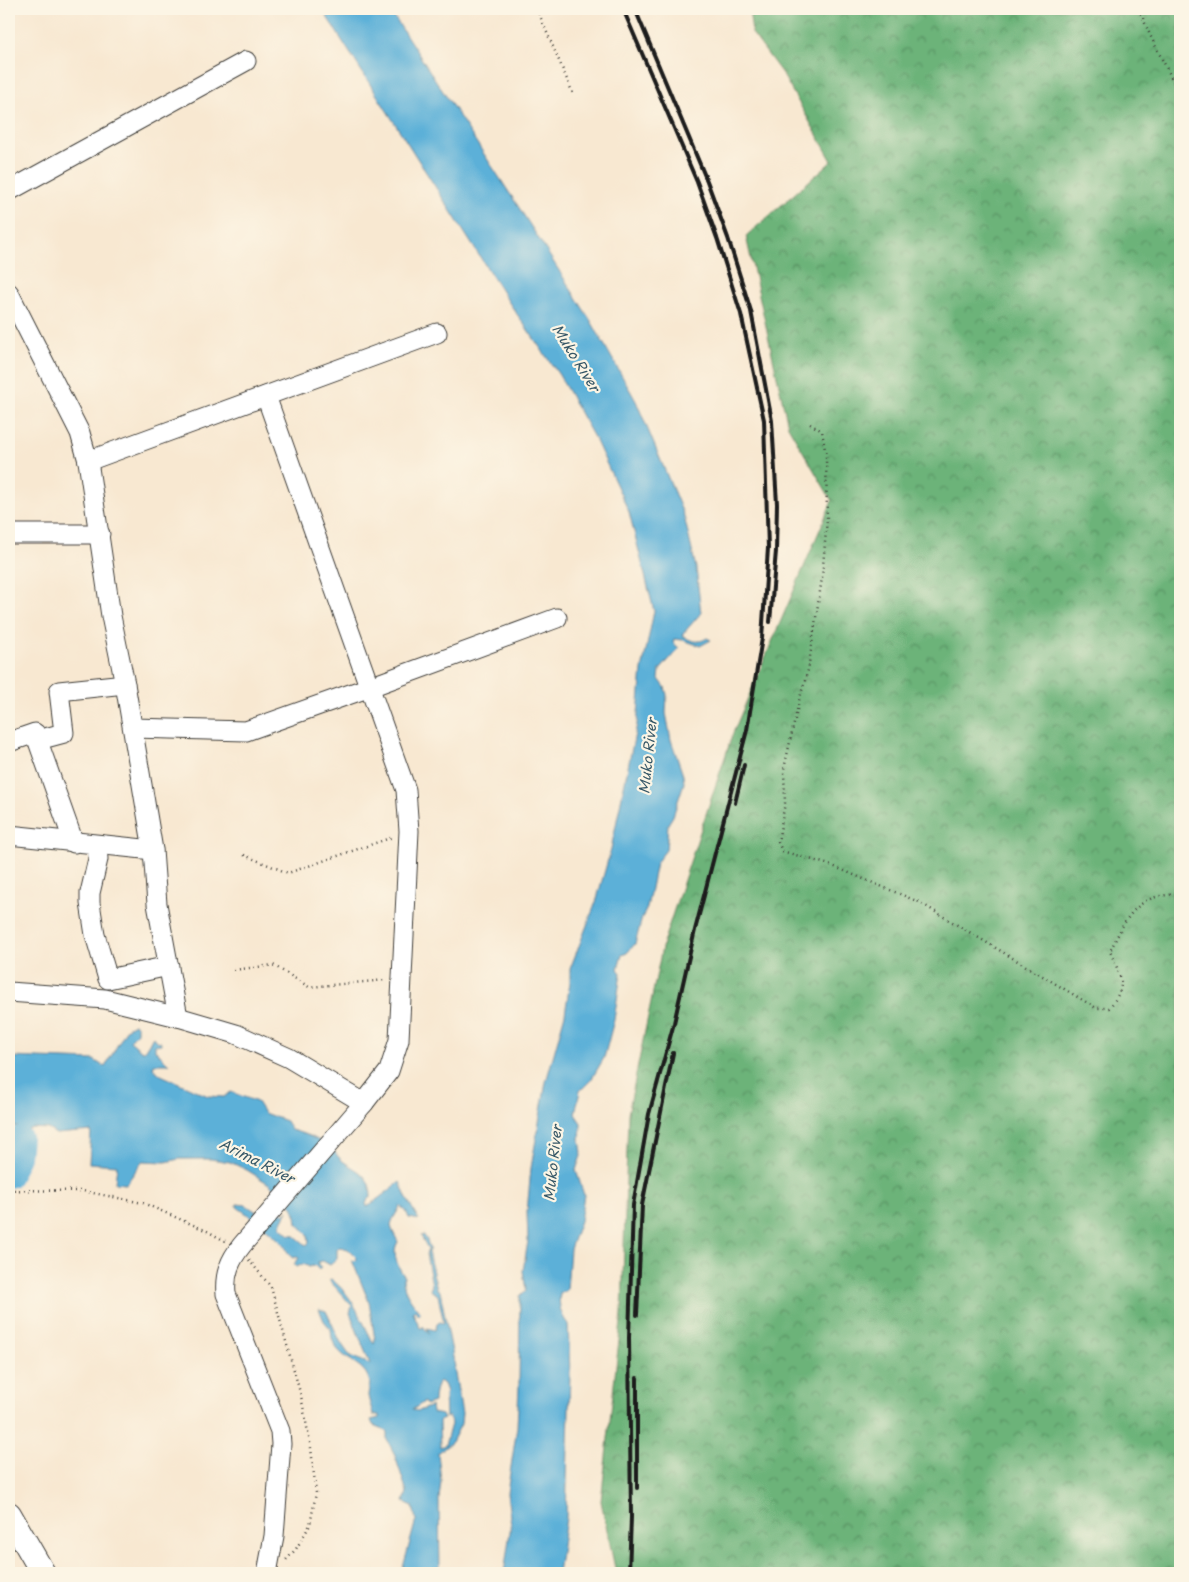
<svg xmlns="http://www.w3.org/2000/svg" width="1189" height="1582" viewBox="0 0 1189 1582" font-family="'Playpen Sans',sans-serif">
<defs>
<pattern id="forest-crowns" width="20" height="18" patternUnits="userSpaceOnUse" patternTransform="scale(1.25)"><rect width="20" height="18" fill="#6cb379"/><path d="M2 6a3 3 0 1 1 6 0M12 15a3 3 0 1 1 6 0" fill="none" stroke="#589162"/></pattern>
</defs>
<rect width="100%" height="100%" fill="#fcf5e5"/>
<filter id="ink" filterUnits="userSpaceOnUse"><feTurbulence type="fractalNoise" baseFrequency=".02" numOctaves="2"/><feDisplacementMap in="SourceGraphic" scale="10" xChannelSelector="R" yChannelSelector="G"/><feConvolveMatrix kernelMatrix="1 2 1 2 8 2 1 2 1" color-interpolation-filters="sRGB"/></filter>
<filter id="wash" filterUnits="userSpaceOnUse"><feTurbulence type="fractalNoise" baseFrequency=".0096" numOctaves="4" result="noise"/><feDisplacementMap in="SourceGraphic" scale="20" xChannelSelector="R" yChannelSelector="G"/><feGaussianBlur stdDeviation="1.12" result="paint"/><feColorMatrix in="noise" values="0 0 0 0 0 0 0 0 0 0 0 0 0 0 0 0 0 1.4 0 .05"/><feComposite in="paint" operator="in"/></filter>
<g filter="url(#wash)">
<rect width="100%" height="100%" fill="#f8e8d1"/>
<polygon fill="url(#forest-crowns)" stroke="#44684a" points="749,9 1180,9 1180,1573 616,1573 601,1501 622,1313 628,1114 663,943 733,733 832,501 788,426 746,236 832,161 783,75 752,33"/>
<g fill="#5cb0d8" stroke="#3c667a" fill-rule="evenodd">
<path d="M 322,9 L 389,9 L 518,206 L 591,321 L 636,401 L 684,516 L 696,568 L 701,613 L 682,635 C 690,641 698,644 707,638 L 711,640 L 700,646 L 683,640 L 674,639 L 673,643 L 679,648 L 660,670 L 659,679 L 665,687 L 667,695 L 666,713 L 671,740 L 683,775 L 684,783 L 673,816 L 668,824 L 666,850 L 656,863 L 647,908 L 642,918 L 635,944 L 627,953 L 622,955 L 618,969 L 621,973 L 614,1020 L 604,1058 L 591,1080 L 580,1091 L 575,1114 L 581,1123 L 580,1140 L 582,1153 L 576,1170 L 584,1195 L 580,1221 L 570,1249 L 567,1290 L 560,1294 C 558,1304 561,1316 568,1324 L 570,1373 L 566,1518 L 558,1573 L 504,1573 L 511,1525 L 507,1493 L 517,1427 L 519,1386 L 520,1296 L 526,1290 L 523,1271 L 528,1241 L 527,1212 L 531,1168 L 546,1082 L 565,1014 L 570,982 L 570,969 L 596,902 L 611,849 L 637,724 L 642,670 L 654,611 L 629,512 L 596,441 L 559,375 L 510,304 Z"/>
<path d="M 134,1024 L 137,1025 L 137,1032 L 130,1041 L 142,1051 L 144,1051 L 153,1037 L 156,1041 L 161,1042 L 161,1044 L 155,1045 L 155,1050 L 169,1064 L 154,1064 L 153,1068 L 161,1075 L 208,1096 L 224,1097 L 231,1092 L 257,1102 L 264,1113 L 286,1121 L 291,1130 C 306,1134 321,1140 333,1150 C 337,1154 339,1159 344,1162 C 359,1172 370,1175 371,1196 L 366,1203 L 367,1207 L 400,1182 L 406,1197 L 419,1220 L 409,1218 L 406,1211 L 400,1206 C 398,1212 391,1220 391,1226 C 392,1231 396,1237 398,1242 C 391,1252 398,1268 405,1277 L 403,1278 C 403,1292 412,1301 420,1312 L 418,1315 L 415,1310 L 413,1312 L 420,1328 L 423,1328 L 423,1326 L 429,1334 L 427,1328 L 435,1330 L 437,1324 L 440,1322 L 444,1323 C 442,1315 440,1305 438,1295 L 430,1290 L 432,1285 L 426,1254 L 428,1249 L 421,1236 L 424,1235 L 427,1240 L 430,1249 L 428,1252 L 437,1289 L 440,1291 L 455,1367 L 454,1368 L 462,1413 L 461,1424 L 452,1442 L 438,1453 L 441,1481 L 439,1499 L 440,1573 L 399,1573 L 402,1571 L 416,1520 L 413,1506 L 404,1502 L 407,1492 L 394,1453 L 387,1440 L 387,1433 L 383,1429 L 373,1425 L 371,1420 L 379,1418 L 379,1415 L 373,1415 C 372,1409 369,1402 368,1396 C 368,1391 371,1384 369,1380 C 363,1358 331,1361 331,1329 L 324,1321 L 319,1309 L 326,1311 L 341,1343 L 350,1356 L 370,1364 L 350,1313 L 352,1306 L 329,1280 L 331,1279 C 354,1296 361,1320 374,1344 L 375,1340 L 369,1302 L 352,1260 L 356,1261 L 357,1258 L 348,1249 L 340,1247 L 337,1249 L 337,1259 L 330,1265 L 323,1261 L 318,1262 L 318,1266 L 321,1268 L 319,1270 L 314,1265 L 309,1267 L 304,1264 L 296,1267 L 294,1264 L 299,1258 L 296,1257 L 293,1258 C 287,1255 287,1247 282,1243 C 268,1229 253,1218 237,1207 L 237,1204 L 246,1205 L 268,1219 L 283,1209 L 282,1215 L 288,1211 L 280,1226 L 290,1235 L 294,1235 L 306,1245 L 309,1243 L 308,1235 L 297,1223 L 296,1216 L 292,1206 L 269,1184 L 247,1170 L 230,1162 L 211,1159 L 179,1159 L 166,1162 L 143,1161 L 126,1184 L 115,1183 L 117,1165 L 89,1163 L 91,1131 L 56,1134 L 48,1129 L 33,1128 L 26,1130 L 20,1143 L 22,1147 L 21,1161 L 17,1163 L 15,1169 L 12,1168 C 16,1159 22,1137 19,1127 L 9,1126 L 9,1057 L 94,1060 L 105,1067 L 127,1028 ZM 440,1381 L 444,1384 L 446,1389 L 445,1396 L 446,1418 L 449,1416 L 451,1424 L 445,1445 L 440,1447 L 439,1421 L 444,1419 L 442,1415 L 432,1413 L 431,1406 L 419,1411 L 412,1410 L 424,1402 L 426,1405 L 434,1402 C 434,1396 435,1386 440,1381 Z"/>
</g>
<g fill="none" stroke-linecap="round" stroke-linejoin="round">
<polyline stroke="#5cb0d8" stroke-width="24" points="9,1176 18,1157 20,1138"/>
</g>
</g>
<g filter="url(#ink)">
<g fill="none" stroke-linecap="round" stroke-linejoin="round">
<g stroke="#3d3b37" stroke-width="21">
<g id="minor">
<polyline points="9,191 246,61"/>
<polyline points="9,293 80,433 88,461 111,616 125,684 153,850 157,904 178,1017"/>
<path d="M 266,396 L 406,790 L 409,831 L 399,1040 L 389,1071 L 364,1103 L 242,1245 C 230,1260 224,1274 226,1294 L 280,1431 L 281,1444 L 274,1536 L 267,1573"/>
<polyline points="88,461 437,333"/>
<polyline points="9,534 100,534"/>
<polyline points="133,728 246,731 370,687 557,618"/>
<polyline points="38,740 64,733 59,691 125,684"/>
<polyline points="9,742 35,733 74,843"/>
<polyline points="9,835 153,850"/>
<polyline points="97,845 98,859 90,893 90,903 95,935 108,979 169,966"/>
<polyline points="9,992 105,999 178,1017 236,1034 289,1058 364,1103"/>
</g>
</g>
<g stroke="#3d3b37" stroke-width="26">
<polyline id="major" points="9,1514 43,1573"/>
</g>
<g stroke="#3d3b37" stroke-width="2.5" stroke-dasharray="1 4" stroke-linecap="butt">
<polyline points="537,9 574,96"/>
<polyline points="1139,9 1150,35 1180,95"/>
<path d="M 810,424 L 822,431 L 826,456 L 827,519 L 822,578 L 808,670 L 799,701 L 784,769 L 785,803 L 778,842 L 782,851 L 830,865 L 919,902 L 1096,1008 L 1109,1008 C 1129,984 1120,977 1110,951 C 1120,931 1129,908 1150,899 C 1159,895 1171,895 1180,893"/>
<polyline points="244,855 288,873 393,837"/>
<polyline points="234,970 273,965 309,987 386,980"/>
<polyline points="9,1190 83,1191 143,1203 207,1231 225,1241"/>
<polyline points="249,1260 271,1287 301,1396 311,1448 316,1493 310,1525 296,1549 286,1560"/>
</g>
<use href="#minor" stroke="#fff" stroke-width="19"/>
<use href="#major" stroke="#fff" stroke-width="24"/>
<g stroke="#1c1c1c" stroke-width="4">
<polyline points="623,9 697,182 717,238 741,314 764,420 768,548 762,638 747,730 695,930 674,1023 649,1114 633,1205 629,1338 631,1517 629,1573"/>
<polyline points="635,9 707,181 728,238 751,311 772,421 777,504 776,551 770,622"/>
<polyline points="735,803 744,765"/>
<polyline points="637,1315 642,1205 673,1053"/>
<polyline points="637,1378 637,1488"/>
</g>
</g>
</g>
<g text-anchor="middle" stroke-width="4.5" stroke-linejoin="round" paint-order="stroke">
<g font-size="14" font-style="italic" fill="#365767" stroke="#fcf5e5">
<text transform="translate(576 358) rotate(58)" y="5">Muko River</text>
<text transform="translate(648 756) rotate(-84)" y="5">Muko River</text>
<text transform="translate(257 1161) rotate(27)" y="5">Arima River</text>
<text transform="translate(553 1163) rotate(-84)" y="5">Muko River</text>
</g>
</g>
<rect width="1189" height="1582" fill="none" stroke="#fcf5e5" stroke-width="30"/>
</svg>
